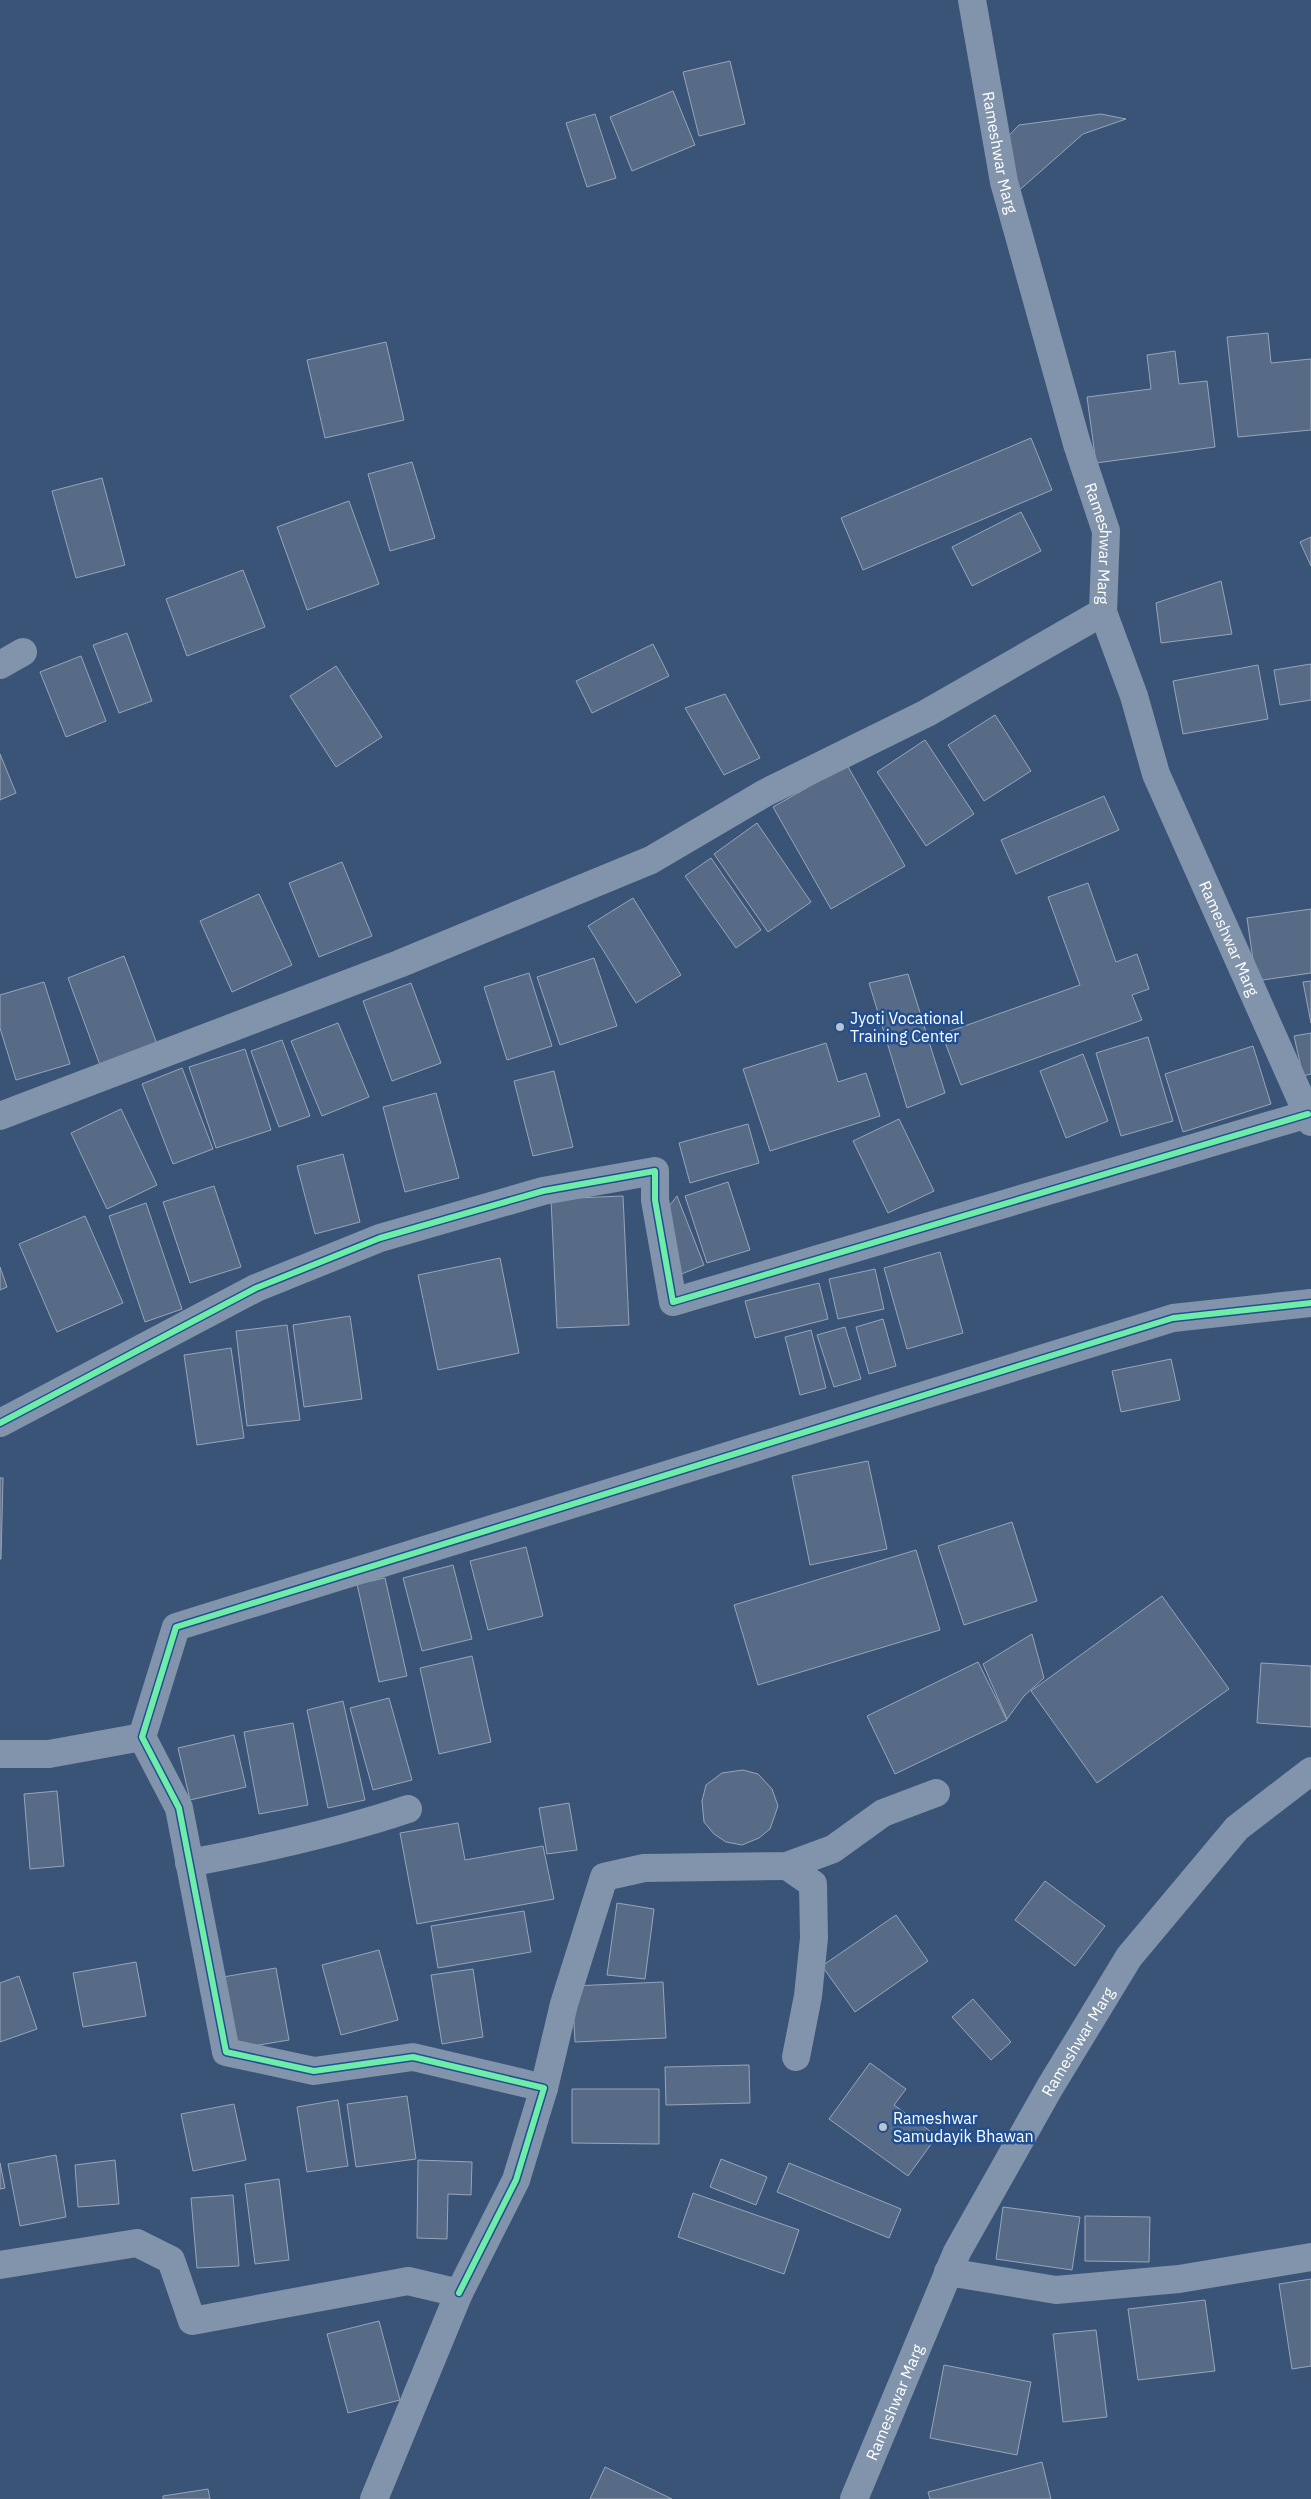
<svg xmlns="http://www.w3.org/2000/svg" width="1311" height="2499" viewBox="0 0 1311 2499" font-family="'IBM Plex Sans',sans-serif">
<rect width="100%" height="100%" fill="#3a5478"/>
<g fill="#576b87" stroke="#97a5b9">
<polygon points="730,61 745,124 699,136 683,72"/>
<polygon points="673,91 695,145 632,171 610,117"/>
<polygon points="595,114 616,178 587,187 566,123"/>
<polygon points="1101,114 1126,119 1083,134 1015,194 1000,145 1019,125"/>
<polygon points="1268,333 1271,363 1311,359 1311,430 1238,437 1227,337"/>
<polygon points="386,342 404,420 325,438 307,360"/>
<polygon points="1175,351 1179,384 1207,381 1215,447 1096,463 1087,397 1151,389 1147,355"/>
<polygon points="1031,438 1052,490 863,570 841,518"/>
<polygon points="412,462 435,538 390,551 368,474"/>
<polygon points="102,478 125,565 76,578 52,491"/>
<polygon points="349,501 379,584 307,610 277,527"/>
<polygon points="1021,512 1041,551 972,586 952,547"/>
<polygon points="1311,537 1311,566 1300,542"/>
<polygon points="243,570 265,627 187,656 166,599"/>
<polygon points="1221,581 1232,634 1161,643 1156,603"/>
<polygon points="127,633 152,701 119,713 93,645"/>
<polygon points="653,644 669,676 592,713 576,681"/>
<polygon points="81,656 106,721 66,737 40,672"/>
<polygon points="1311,664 1311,700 1280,705 1274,670"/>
<polygon points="1258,665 1268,719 1183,734 1173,681"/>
<polygon points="336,666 382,737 336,767 290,696"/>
<polygon points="725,694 760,758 724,775 685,708"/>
<polygon points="995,715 1031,771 984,801 948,745"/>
<polygon points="925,740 974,814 926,846 877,772"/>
<polygon points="0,754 16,793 0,800"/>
<polygon points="847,765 905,866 831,909 773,807"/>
<polygon points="1104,796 1119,830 1016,874 1001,840"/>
<polygon points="757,823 811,902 768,932 714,854"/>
<polygon points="711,858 761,930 736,948 685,876"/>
<polygon points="342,862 372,936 319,957 289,883"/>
<polygon points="1088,883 1116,962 1137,954 1149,989 1132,995 1142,1020 961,1085 942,1034 1080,985 1048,897"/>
<polygon points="259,894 292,965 232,992 200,921"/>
<polygon points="633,898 681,975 636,1003 588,926"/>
<polygon points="1311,909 1311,973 1256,981 1247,918"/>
<polygon points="124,956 157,1044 100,1065 68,978"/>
<polygon points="594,958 617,1026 560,1045 537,977"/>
<polygon points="529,973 552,1046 507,1060 484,987"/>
<polygon points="908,974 945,1093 907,1108 869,983"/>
<polygon points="1311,981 1311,1023 1303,982"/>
<polygon points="44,982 70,1064 16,1080 0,1028 0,995"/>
<polygon points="411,983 441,1063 392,1081 363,1001"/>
<polygon points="338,1023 369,1097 322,1116 291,1041"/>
<polygon points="1311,1033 1311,1074 1303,1076 1294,1036"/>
<polygon points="1148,1037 1173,1121 1121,1136 1096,1053"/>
<polygon points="282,1040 310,1116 279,1127 251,1051"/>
<polygon points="826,1043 838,1082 866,1073 880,1116 770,1151 743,1069"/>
<polygon points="1253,1046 1271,1104 1183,1132 1165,1074"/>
<polygon points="245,1049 271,1130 216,1148 189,1067"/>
<polygon points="1083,1054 1108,1121 1066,1138 1040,1071"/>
<polygon points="182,1068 213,1149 173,1164 142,1084"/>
<polygon points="554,1071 573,1147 533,1156 514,1081"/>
<polygon points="436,1093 459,1178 405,1192 383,1107"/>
<polygon points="121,1109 157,1185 107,1209 71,1133"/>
<polygon points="899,1119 934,1191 888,1213 853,1141"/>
<polygon points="748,1124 759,1163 690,1183 679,1143"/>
<polygon points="343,1154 360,1222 315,1234 297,1166"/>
<polygon points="728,1182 750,1250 707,1263 685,1196"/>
<polygon points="214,1186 241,1267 190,1283 163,1202"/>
<polygon points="623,1196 629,1325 557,1328 551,1199"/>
<polygon points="677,1196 704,1265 674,1277 663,1214"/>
<polygon points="146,1203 182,1309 145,1322 109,1216"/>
<polygon points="85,1216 123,1303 57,1332 19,1244"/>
<polygon points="940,1252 963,1333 907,1349 884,1268"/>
<polygon points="500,1258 519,1353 438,1370 418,1275"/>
<polygon points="0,1267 7,1287 0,1290"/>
<polygon points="875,1269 884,1309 838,1319 829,1279"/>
<polygon points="819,1283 828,1319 755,1338 745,1301"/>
<polygon points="350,1316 362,1399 304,1407 293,1325"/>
<polygon points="883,1319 896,1366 869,1374 856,1327"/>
<polygon points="287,1325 300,1420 247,1426 236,1331"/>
<polygon points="845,1327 861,1379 834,1387 817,1335"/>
<polygon points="811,1330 826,1388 800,1395 785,1337"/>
<polygon points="231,1348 244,1438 197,1445 184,1355"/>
<polygon points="1171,1359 1180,1400 1121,1412 1112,1371"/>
<polygon points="868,1461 887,1549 810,1565 792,1476"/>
<polygon points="0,1478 3,1478 1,1559 0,1559"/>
<polygon points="1012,1522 1037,1601 964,1625 938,1546"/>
<polygon points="526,1547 543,1616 488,1630 470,1561"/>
<polygon points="916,1550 940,1630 758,1685 734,1605"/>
<polygon points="453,1565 472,1639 422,1651 403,1578"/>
<polygon points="385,1578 407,1676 379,1682 357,1584"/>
<polygon points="1162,1596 1229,1689 1097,1783 1031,1691"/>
<polygon points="1032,1634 1044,1678 1024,1696 1007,1719 983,1664"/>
<polygon points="472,1656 491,1742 439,1754 420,1668"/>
<polygon points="978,1662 1007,1720 895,1774 867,1716"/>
<polygon points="1261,1663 1311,1666 1311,1727 1257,1723"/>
<polygon points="389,1698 412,1780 373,1790 350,1708"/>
<polygon points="343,1701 365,1800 328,1808 307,1710"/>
<polygon points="293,1723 308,1805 259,1814 244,1732"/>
<polygon points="234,1735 246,1787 190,1800 178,1748"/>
<polygon points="743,1770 758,1774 772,1789 778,1806 770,1829 759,1838 742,1845 726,1842 714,1834 704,1822 702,1801 706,1785 722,1773"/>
<polygon points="57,1791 64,1866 30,1869 24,1794"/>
<polygon points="569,1803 577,1850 547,1854 539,1808"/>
<polygon points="458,1823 465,1860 543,1846 554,1899 417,1924 400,1833"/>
<polygon points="1045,1881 1105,1926 1075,1966 1015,1920"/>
<polygon points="617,1903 654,1909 645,1979 607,1975"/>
<polygon points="524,1911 531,1952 438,1968 431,1926"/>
<polygon points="896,1915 928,1961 855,2012 822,1966"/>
<polygon points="379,1950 398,2020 341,2035 322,1965"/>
<polygon points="136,1962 146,2016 83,2027 73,1973"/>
<polygon points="276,1968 289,2040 229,2050 217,1978"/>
<polygon points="473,1969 483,2037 442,2044 431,1975"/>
<polygon points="19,1976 37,2029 0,2042 0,1983"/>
<polygon points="663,1982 666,2038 575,2042 572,1986"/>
<polygon points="973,1999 1011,2042 991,2060 952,2017"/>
<polygon points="870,2063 906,2089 894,2105 937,2136 908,2176 829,2119"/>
<polygon points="749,2065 750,2103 666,2105 665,2067"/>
<polygon points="572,2089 659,2089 659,2144 572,2143"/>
<polygon points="407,2096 416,2159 356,2167 347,2104"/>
<polygon points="338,2100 348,2166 307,2172 297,2107"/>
<polygon points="234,2104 246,2160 193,2171 181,2114"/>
<polygon points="56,2155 66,2217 20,2226 8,2164"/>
<polygon points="721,2159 767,2177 756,2205 710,2187"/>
<polygon points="115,2160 119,2204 78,2207 75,2165"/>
<polygon points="418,2160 472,2162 471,2195 448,2194 447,2239 417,2238"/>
<polygon points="0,2163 5,2188 0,2189"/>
<polygon points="789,2163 901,2209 889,2238 777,2192"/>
<polygon points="279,2179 289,2260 255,2264 245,2184"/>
<polygon points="693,2193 799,2230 784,2274 678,2237"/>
<polygon points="233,2195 239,2266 197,2268 191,2198"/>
<polygon points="1003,2207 1080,2217 1072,2270 996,2259"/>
<polygon points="1085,2216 1150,2217 1149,2262 1085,2261"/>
<polygon points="1311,2279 1311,2366 1292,2369 1279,2284"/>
<polygon points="1205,2300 1215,2371 1138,2380 1128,2309"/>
<polygon points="379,2321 400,2400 348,2413 327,2334"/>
<polygon points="1096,2330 1107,2417 1063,2422 1053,2334"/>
<polygon points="944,2365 1031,2382 1017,2455 930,2438"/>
<polygon points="1042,2462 1051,2499 930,2499 928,2492"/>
<polygon points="605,2467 672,2499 590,2499"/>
<polygon points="208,2489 210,2499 163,2499 163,2496"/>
</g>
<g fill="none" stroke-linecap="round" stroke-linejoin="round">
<g stroke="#8294ab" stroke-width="28">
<path id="s1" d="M 972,0 L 1004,182 L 1077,444 L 1106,531 L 1103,612 L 1134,696 L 1156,774 L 1311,1122"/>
<polyline points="0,665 23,652"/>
<polyline points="0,1116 399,964 651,860 765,793 927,713 1103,612"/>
<polyline points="0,1423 256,1288 380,1238 543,1191 655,1171 655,1200 673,1302 1308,1114"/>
<polyline points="0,1754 49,1754 142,1737"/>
<path d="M 189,1863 C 263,1849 337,1833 408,1809"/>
<polyline points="787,1866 813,1884 814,1938 808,1996 796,2057"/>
<polyline points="544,2088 564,2004 604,1877 644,1868 787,1866 833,1849 883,1813 936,1793"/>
<polyline points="0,2265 137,2243 171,2260 192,2321 408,2281 459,2293 374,2499"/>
<polyline points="948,2272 1056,2290 1179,2279 1311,2257"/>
<polyline points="459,2293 516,2180 544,2088 413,2057 314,2071 226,2052 179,1808 142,1737 176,1627 1173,1318 1311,1303"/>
<path id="s2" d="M 854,2499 L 957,2252 L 1050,2087 L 1129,1957 L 1237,1828 L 1311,1771"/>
</g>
<g stroke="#214f91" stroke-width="9">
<g id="cycleway">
<polyline points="0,1423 256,1288 380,1238 543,1191 655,1171 655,1200 673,1302 1308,1114"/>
<polyline points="459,2293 516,2180 544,2088 413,2057 314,2071 226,2052 179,1808 142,1737 176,1627 1173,1318 1311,1303"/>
</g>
</g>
<use href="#cycleway" stroke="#6deda7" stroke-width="6"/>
</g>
<g fill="#bac3d0" stroke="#214f91" stroke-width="2">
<circle cx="840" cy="1027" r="5"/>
<circle cx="883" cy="2127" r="5"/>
</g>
<g text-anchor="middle" stroke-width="5" stroke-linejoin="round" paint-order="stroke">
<g font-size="16" fill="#fff" stroke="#214f91">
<text dy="6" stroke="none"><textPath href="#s1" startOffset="155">Rameshwar Marg</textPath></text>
<text dy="6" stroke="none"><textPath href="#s1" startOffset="560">Rameshwar Marg</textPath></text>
<text dy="6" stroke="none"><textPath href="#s1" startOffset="980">Rameshwar Marg</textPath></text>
<text dy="6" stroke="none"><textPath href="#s2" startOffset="510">Rameshwar Marg</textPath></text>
<text dy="6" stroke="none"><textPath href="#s2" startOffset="105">Rameshwar Marg</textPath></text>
</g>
<g font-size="16" fill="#fff" stroke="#214f91" text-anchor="start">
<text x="850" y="1024">Jyoti Vocational<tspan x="850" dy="18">Training Center</tspan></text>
<text x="893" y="2124">Rameshwar<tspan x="893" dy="18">Samudayik Bhawan</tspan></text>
</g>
</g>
</svg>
